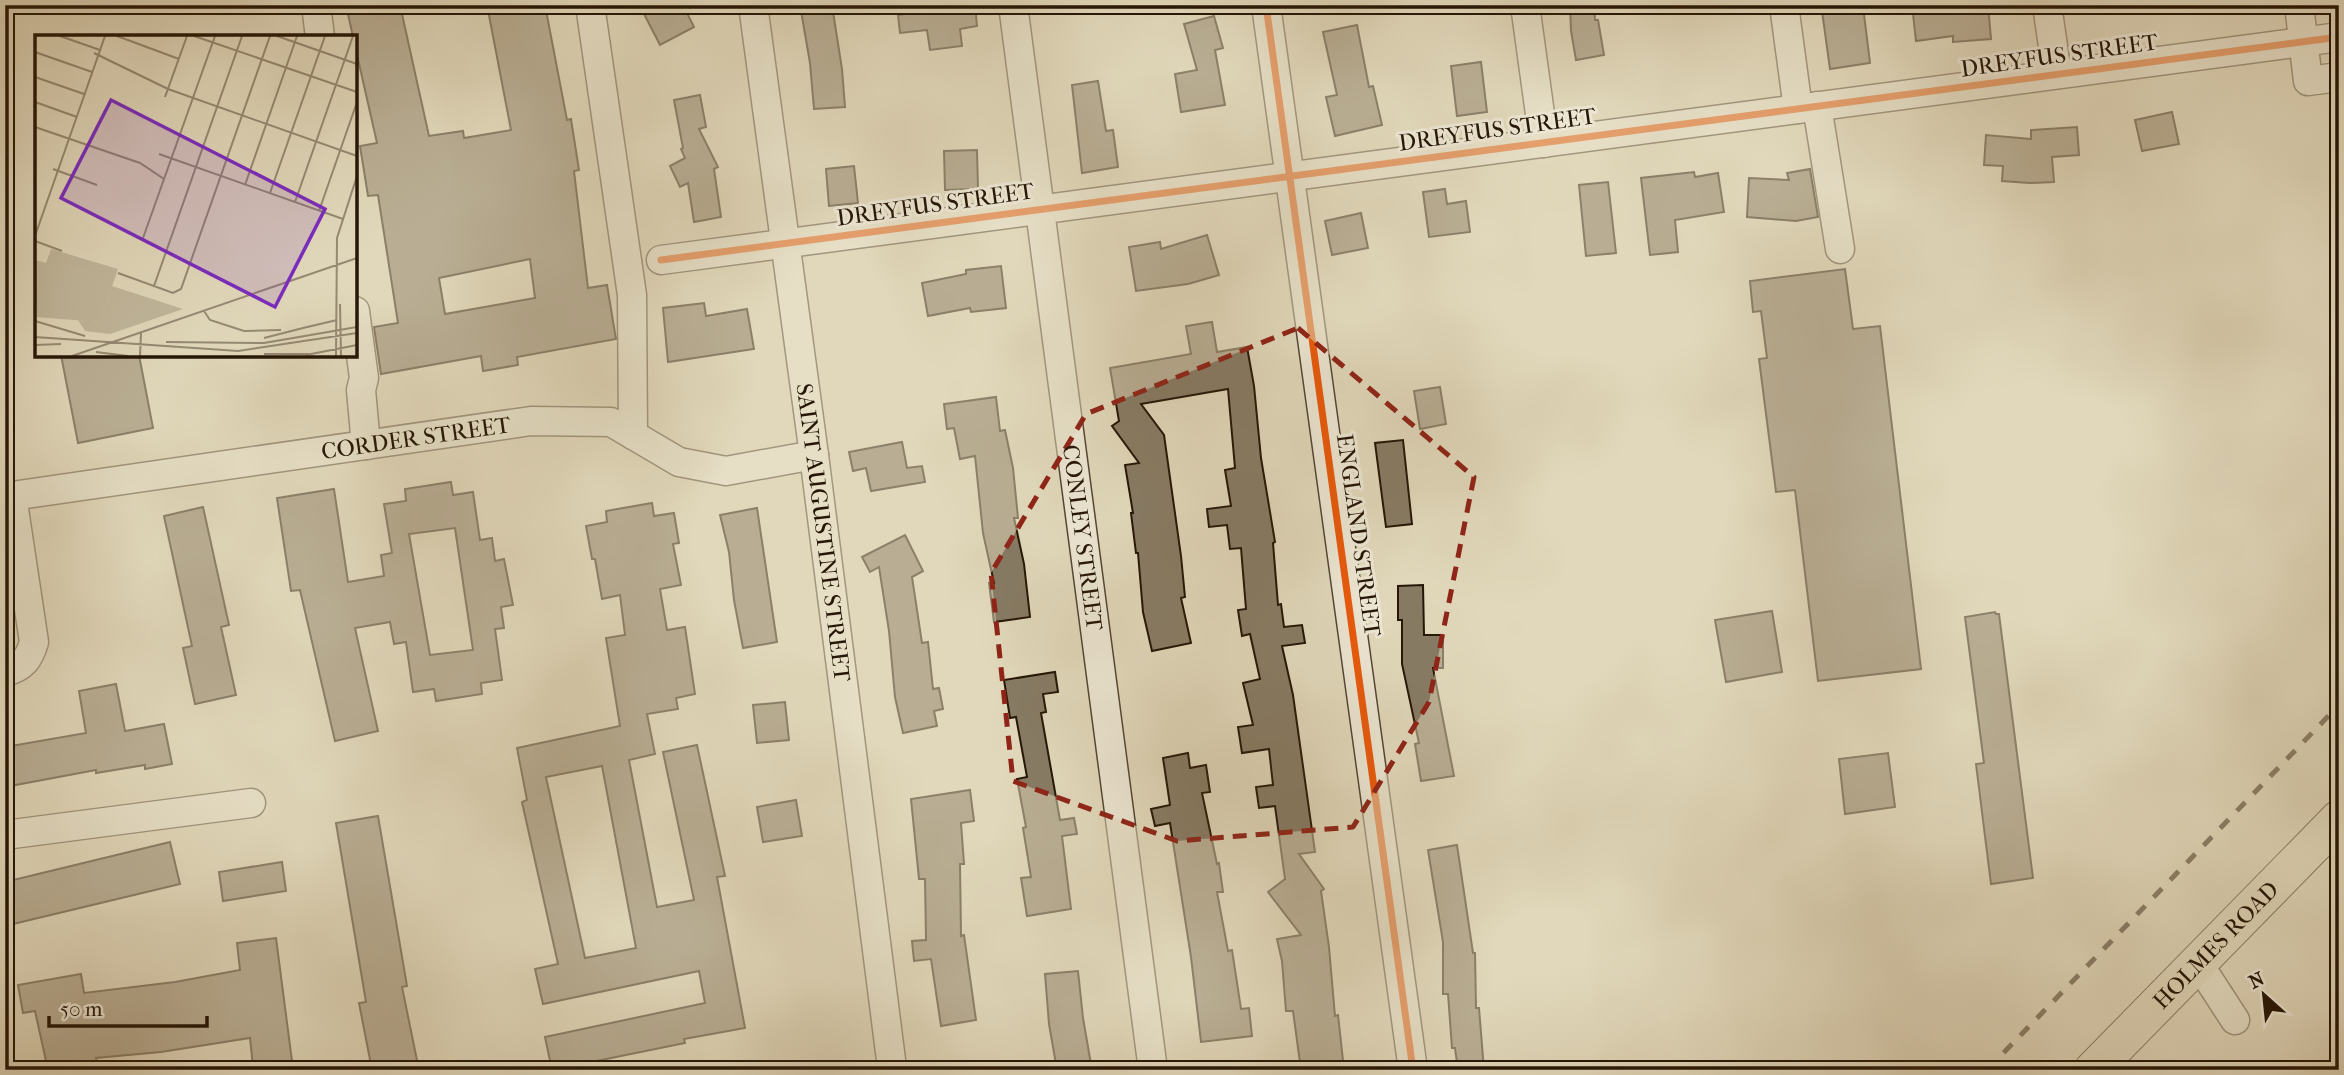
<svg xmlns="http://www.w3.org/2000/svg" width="2344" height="1075" viewBox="0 0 2344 1075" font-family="'IM FELL French Canon',serif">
<rect width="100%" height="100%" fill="#e1d8bb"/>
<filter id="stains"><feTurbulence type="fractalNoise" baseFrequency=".00286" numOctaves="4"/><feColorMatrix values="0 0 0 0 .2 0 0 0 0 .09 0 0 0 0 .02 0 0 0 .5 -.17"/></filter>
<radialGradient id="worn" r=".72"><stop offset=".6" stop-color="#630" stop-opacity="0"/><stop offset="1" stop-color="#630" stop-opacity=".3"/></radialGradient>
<g fill="#877b64" stroke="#251606" stroke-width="2" fill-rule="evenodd">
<path d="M 346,5 L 400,5 L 429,136 L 463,131 L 464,138 L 511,130 L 487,5 L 545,5 L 567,120 L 571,119 L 579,170 L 574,171 L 588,288 L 607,285 L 616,339 L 517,357 L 518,365 L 483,371 L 481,356 L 381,374 L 374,327 L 398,323 L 378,195 L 368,196 L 360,146 L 377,143 L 355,46 L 355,37 L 353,37 ZM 530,259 L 535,298 L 445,314 L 439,278 Z"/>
<polygon points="657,5 683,5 694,27 660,45 643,12"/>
<polygon points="800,5 832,5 842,69 845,107 814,109 810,63"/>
<polygon points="975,5 977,26 960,29 962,46 930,50 927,30 900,33 898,15"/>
<polygon points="1570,5 1594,5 1595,20 1598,20 1604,55 1576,60 1571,31"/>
<polygon points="1912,5 1930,5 1930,10 1988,5 1991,39 1953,42 1953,36 1916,41"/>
<polygon points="1863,6 1870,63 1830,69 1822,11"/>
<polygon points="1214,16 1223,48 1215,50 1225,105 1181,112 1175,74 1197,70 1184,24"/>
<polygon points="1357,25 1369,87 1373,86 1382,125 1335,136 1326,97 1337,95 1323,32"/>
<polygon points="1481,62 1487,112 1457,116 1451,66"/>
<polygon points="1098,81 1106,131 1113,130 1118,167 1082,173 1072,85"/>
<polygon points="700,95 706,127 699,129 718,167 714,169 721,217 694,222 688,183 680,187 670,166 685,158 681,149 683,148 674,100"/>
<polygon points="2172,112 2179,144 2142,151 2135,120"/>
<polygon points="2077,127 2079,155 2052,157 2054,182 2030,183 2002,181 2003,166 1984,165 1986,135 2031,139 2031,130"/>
<polygon points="977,150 978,189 945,190 944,151"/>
<polygon points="854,166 858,203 829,206 826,169"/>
<polygon points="1810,169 1818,217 1796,221 1747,217 1749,178 1789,180 1787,173"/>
<polygon points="1694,172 1695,177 1718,173 1724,212 1675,220 1678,252 1650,255 1641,178"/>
<polygon points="1608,182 1616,253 1586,256 1579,185"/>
<polygon points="1445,189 1447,204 1466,201 1470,232 1429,237 1423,192"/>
<polygon points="1361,213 1368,248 1332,255 1325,221"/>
<polygon points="1207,235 1219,275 1188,284 1136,291 1129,247 1160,242 1161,249"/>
<polygon points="1001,266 1006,308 971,312 970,308 928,316 922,283 966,274 966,270"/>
<polygon points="1845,269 1853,329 1880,326 1921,669 1818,681 1795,490 1776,492 1759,359 1767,358 1761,311 1753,312 1750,281"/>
<polygon points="704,303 706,316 747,309 754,349 668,362 663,308"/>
<polygon points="1212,322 1217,352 1247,347 1254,386 1261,458 1275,542 1273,543 1278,605 1281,604 1284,627 1302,625 1305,643 1282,646 1293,695 1315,852 1299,854 1324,889 1321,891 1329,947 1335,1016 1338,1015 1344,1070 1301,1070 1293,1011 1286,1011 1282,961 1277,939 1301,935 1268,892 1285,879 1275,806 1259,808 1256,787 1273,785 1269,749 1242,753 1238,727 1253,725 1243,683 1260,679 1250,634 1242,636 1238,610 1246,609 1241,548 1230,549 1227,525 1209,527 1207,509 1231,506 1225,470 1235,468 1228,389 1141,404 1164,435 1181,556 1185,597 1181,598 1191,643 1152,651 1143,612 1138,553 1136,553 1131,513 1133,513 1125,465 1139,463 1112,426 1119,421 1110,368 1191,354 1186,326"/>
<polygon points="61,355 139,355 153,428 78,443"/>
<polygon points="1440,387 1446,424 1420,429 1414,391"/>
<polygon points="996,397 1000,431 1005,430 1013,468 1018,518 1014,518 1024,564 1030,617 994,622 989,583 994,583 983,533 975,456 960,459 954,428 947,429 944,404"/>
<polygon points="1403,440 1412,524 1386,527 1375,443"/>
<polygon points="902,442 907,468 922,466 925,482 871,491 866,468 853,471 849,452"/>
<path d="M 451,482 L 453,495 L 473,492 L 480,540 L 492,538 L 495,561 L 504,559 L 513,605 L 501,607 L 504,628 L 495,629 L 502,680 L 481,683 L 482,694 L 436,701 L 434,689 L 413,692 L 406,642 L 394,644 L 390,622 L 355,628 L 378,731 L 335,741 L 300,590 L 291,591 L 277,498 L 334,489 L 348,582 L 384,576 L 381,555 L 392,553 L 384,504 L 406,501 L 405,489 ZM 455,528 L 473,650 L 430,655 L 409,534 Z"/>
<path d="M 652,503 L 654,516 L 674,513 L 679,543 L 673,544 L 681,585 L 660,589 L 667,630 L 685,627 L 695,694 L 676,698 L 678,709 L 647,714 L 655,754 L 629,760 L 657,907 L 694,900 L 663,752 L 697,745 L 725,876 L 717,877 L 745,1028 L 684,1039 L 685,1043 L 552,1070 L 545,1037 L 705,1003 L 699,971 L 543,1004 L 535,969 L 558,964 L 522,802 L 527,800 L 517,748 L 620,726 L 606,638 L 625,635 L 620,595 L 602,599 L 595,559 L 592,559 L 586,526 L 607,522 L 606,511 ZM 602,766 L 636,948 L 585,958 L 546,777 Z"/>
<polygon points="203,507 229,625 221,627 236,695 195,704 183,648 192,646 164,516"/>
<polygon points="757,508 777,642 743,648 734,600 729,552 720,515"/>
<polygon points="905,535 923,571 912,577 922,643 928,642 933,689 939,688 943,709 934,711 937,726 903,733 895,697 889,631 879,567 870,572 862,557"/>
<polygon points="1423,585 1424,635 1443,635 1443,668 1433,668 1454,776 1421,781 1415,744 1419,743 1402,664 1402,620 1398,620 1398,586"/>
<polygon points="1772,611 1782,672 1726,682 1715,620"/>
<polygon points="1995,612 1996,614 1999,614 2033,878 1991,884 1976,764 1984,763 1965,617"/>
<polygon points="1055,672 1058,692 1043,694 1046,712 1041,713 1060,820 1074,818 1077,834 1062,836 1071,909 1027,916 1021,878 1031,877 1023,828 1026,827 1017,779 1027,777 1016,717 1010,718 1004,680"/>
<polygon points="116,684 125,731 164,724 172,764 145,769 145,765 96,773 96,770 5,787 5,747 86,733 79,691"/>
<polygon points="785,702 789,740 757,743 753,705"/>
<polygon points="1188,753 1190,768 1206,765 1210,792 1202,793 1217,864 1219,863 1223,892 1217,892 1228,951 1232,950 1241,1009 1249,1008 1252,1036 1201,1042 1191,957 1170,823 1155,826 1151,809 1170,805 1163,758"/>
<polygon points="1888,753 1895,807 1845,814 1839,759"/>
<polygon points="970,790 974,821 961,823 964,864 960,864 961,936 964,935 976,1020 941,1026 931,959 914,961 912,941 926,940 925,879 919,879 911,799"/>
<polygon points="796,800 802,836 763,842 757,807"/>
<polygon points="378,816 407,986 402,987 419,1070 372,1070 359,1003 366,1002 336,823"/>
<polygon points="170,842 180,884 13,924 5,893 5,882"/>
<polygon points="1457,845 1473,953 1475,953 1476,1008 1479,1008 1484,1070 1458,1070 1455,1048 1452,1048 1448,994 1443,994 1443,942 1428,850"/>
<polygon points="282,862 286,891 223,901 219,872"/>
<polygon points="276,938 292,1061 253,1067 250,1038 161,1052 96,1058 99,1070 48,1070 35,1011 23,1013 18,985 81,974 84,993 175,982 240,970 237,943"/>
<polygon points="1078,971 1083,1018 1092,1070 1057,1070 1049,1024 1045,974"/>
</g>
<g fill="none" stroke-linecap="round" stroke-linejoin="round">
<g stroke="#544633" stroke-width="31">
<g id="minor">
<polyline points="316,5 320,37"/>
<polyline points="590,5 632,295 633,435"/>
<path id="s1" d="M 753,5 L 814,455 L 891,1060"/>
<path id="s2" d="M 1013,5 L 1153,1070"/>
<polyline points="1266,5 1413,1070"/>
<polyline points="1525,5 1544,143"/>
<polyline points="1784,5 1798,109"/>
<polyline points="2047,5 2057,74"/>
<polyline points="2299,5 2308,81 2339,77"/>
<polyline points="1817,106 1840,249"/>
<polyline points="661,260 2339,37"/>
<polyline points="355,311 364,378 361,390 366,445"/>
<path id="s3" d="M 5,497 L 531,421 L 611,422 L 679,462 L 726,471 L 814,455"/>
<path d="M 5,672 C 23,667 29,659 34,642 L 12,496"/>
<polyline points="5,835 251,803"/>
<polyline points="2198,963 2235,1020"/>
</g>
</g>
<g stroke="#251606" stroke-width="39">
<g id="major">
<path id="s4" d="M 2093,1070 L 2339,819"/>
</g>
</g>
<use href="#minor" stroke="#ece6d3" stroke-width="28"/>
<use href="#major" stroke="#e1d8bb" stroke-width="37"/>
<polyline stroke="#251606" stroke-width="5" stroke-dasharray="12 12" stroke-linecap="butt" points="1987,1070 2339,705"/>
<g stroke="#ece6d3" stroke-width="11">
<g id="cycleway">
<polyline points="1266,5 1413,1070"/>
<polyline points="661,260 2339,37"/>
</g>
</g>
<use href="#cycleway" stroke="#e8590c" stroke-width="7"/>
</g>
<path d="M0 0H2344V1075H0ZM 1298,328 L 1474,477 L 1429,702 L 1353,827 L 1177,841 L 1013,781 L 991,573 L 1086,414 Z" fill="#e1d8bb" fill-opacity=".55" fill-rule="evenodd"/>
<path fill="none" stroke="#8f2418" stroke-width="5" stroke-dasharray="14 9" stroke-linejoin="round" d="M 1298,328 L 1474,477 L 1429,702 L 1353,827 L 1177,841 L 1013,781 L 991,573 L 1086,414 Z"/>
<g text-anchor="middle" stroke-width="6" stroke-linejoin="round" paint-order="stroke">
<g font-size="23" fill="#251606" stroke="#ece6d3">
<text transform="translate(2059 55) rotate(-8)" y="8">DREYFUS STREET</text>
<text transform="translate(1497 129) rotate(-8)" y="8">DREYFUS STREET</text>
<text transform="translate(935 204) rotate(-8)" y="8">DREYFUS STREET</text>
<text dy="8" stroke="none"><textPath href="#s3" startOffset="415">CORDER STREET</textPath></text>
<text dy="8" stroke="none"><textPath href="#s1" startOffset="532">SAINT AUGUSTINE STREET</textPath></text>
<text transform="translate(1359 535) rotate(82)" y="8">ENGLAND STREET</text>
<text dy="8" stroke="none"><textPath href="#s2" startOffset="537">CONLEY STREET</textPath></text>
<text dy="8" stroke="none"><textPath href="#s4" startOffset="175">HOLMES ROAD</textPath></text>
</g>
</g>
<g transform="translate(35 35)">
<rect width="322" height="322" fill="#e1d8bb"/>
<path d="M 16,214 L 83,234 L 65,287 L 0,282 L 0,225 L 11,228 Z" fill="#c1b79c"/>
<path d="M 77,251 L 148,274 L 75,299 L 50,296 L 43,285 L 65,287 Z" fill="#c1b79c"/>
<path d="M 34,242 L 52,248 L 40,282 L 23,276 ZM 55,244 L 73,250 L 61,283 L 44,278 Z" fill="#c1b79c"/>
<path fill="none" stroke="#968a73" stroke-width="2" d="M 25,1 L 65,15M 82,1 L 144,24M 159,1 L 322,57M 242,1 L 322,29M 0,17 L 57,37M 59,18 L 133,54 L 322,121M 0,42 L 49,59M 130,62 L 152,1M 0,67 L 42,82M 0,92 L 105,128 L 129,144M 124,119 L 308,184M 18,134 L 62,150M 210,150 L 262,1M 235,158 L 290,1M 260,167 L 318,1M 284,176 L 322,67M 0,201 L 70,1M 108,203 L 180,1M 0,206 L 27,216M 83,238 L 138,258 L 146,254 L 235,1M 119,251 L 207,1M 305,269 L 306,321M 169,276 L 175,285 L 209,296 L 246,295M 0,286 L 50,301M 268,293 L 302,285M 0,302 L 203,316 L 322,298M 229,303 L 268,293M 131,307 L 229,308 L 322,292M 0,310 L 26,309M 61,317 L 93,321M 229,319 L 274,319M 271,320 L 322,310M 37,321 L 322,223M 105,321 L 106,298M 301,321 L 302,203 L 322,141"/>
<path fill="#7b2cbf" fill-opacity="0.15" stroke="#7b2cbf" stroke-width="3.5" d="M 76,65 L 290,174 L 240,272 L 26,163 Z"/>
<rect width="322" height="322" fill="none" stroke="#251606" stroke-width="3.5"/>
</g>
<rect width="2344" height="1075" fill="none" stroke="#e1d8bb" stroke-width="28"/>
<rect x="7" y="7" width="2330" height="1061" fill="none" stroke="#251606" stroke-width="3.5"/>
<rect x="14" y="14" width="2316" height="1047" fill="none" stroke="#251606" stroke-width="2"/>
<g transform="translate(2264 995) rotate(333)" stroke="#ece6d3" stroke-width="5" paint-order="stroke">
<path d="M0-5L12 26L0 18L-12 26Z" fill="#251606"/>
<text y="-10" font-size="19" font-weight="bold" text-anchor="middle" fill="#251606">N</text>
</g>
<path d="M49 1016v10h158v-10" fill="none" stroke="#251606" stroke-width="3.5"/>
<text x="60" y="1016" font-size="21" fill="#251606" stroke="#ece6d3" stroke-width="5" paint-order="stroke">50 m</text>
<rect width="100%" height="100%" filter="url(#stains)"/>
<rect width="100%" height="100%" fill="url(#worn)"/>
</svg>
